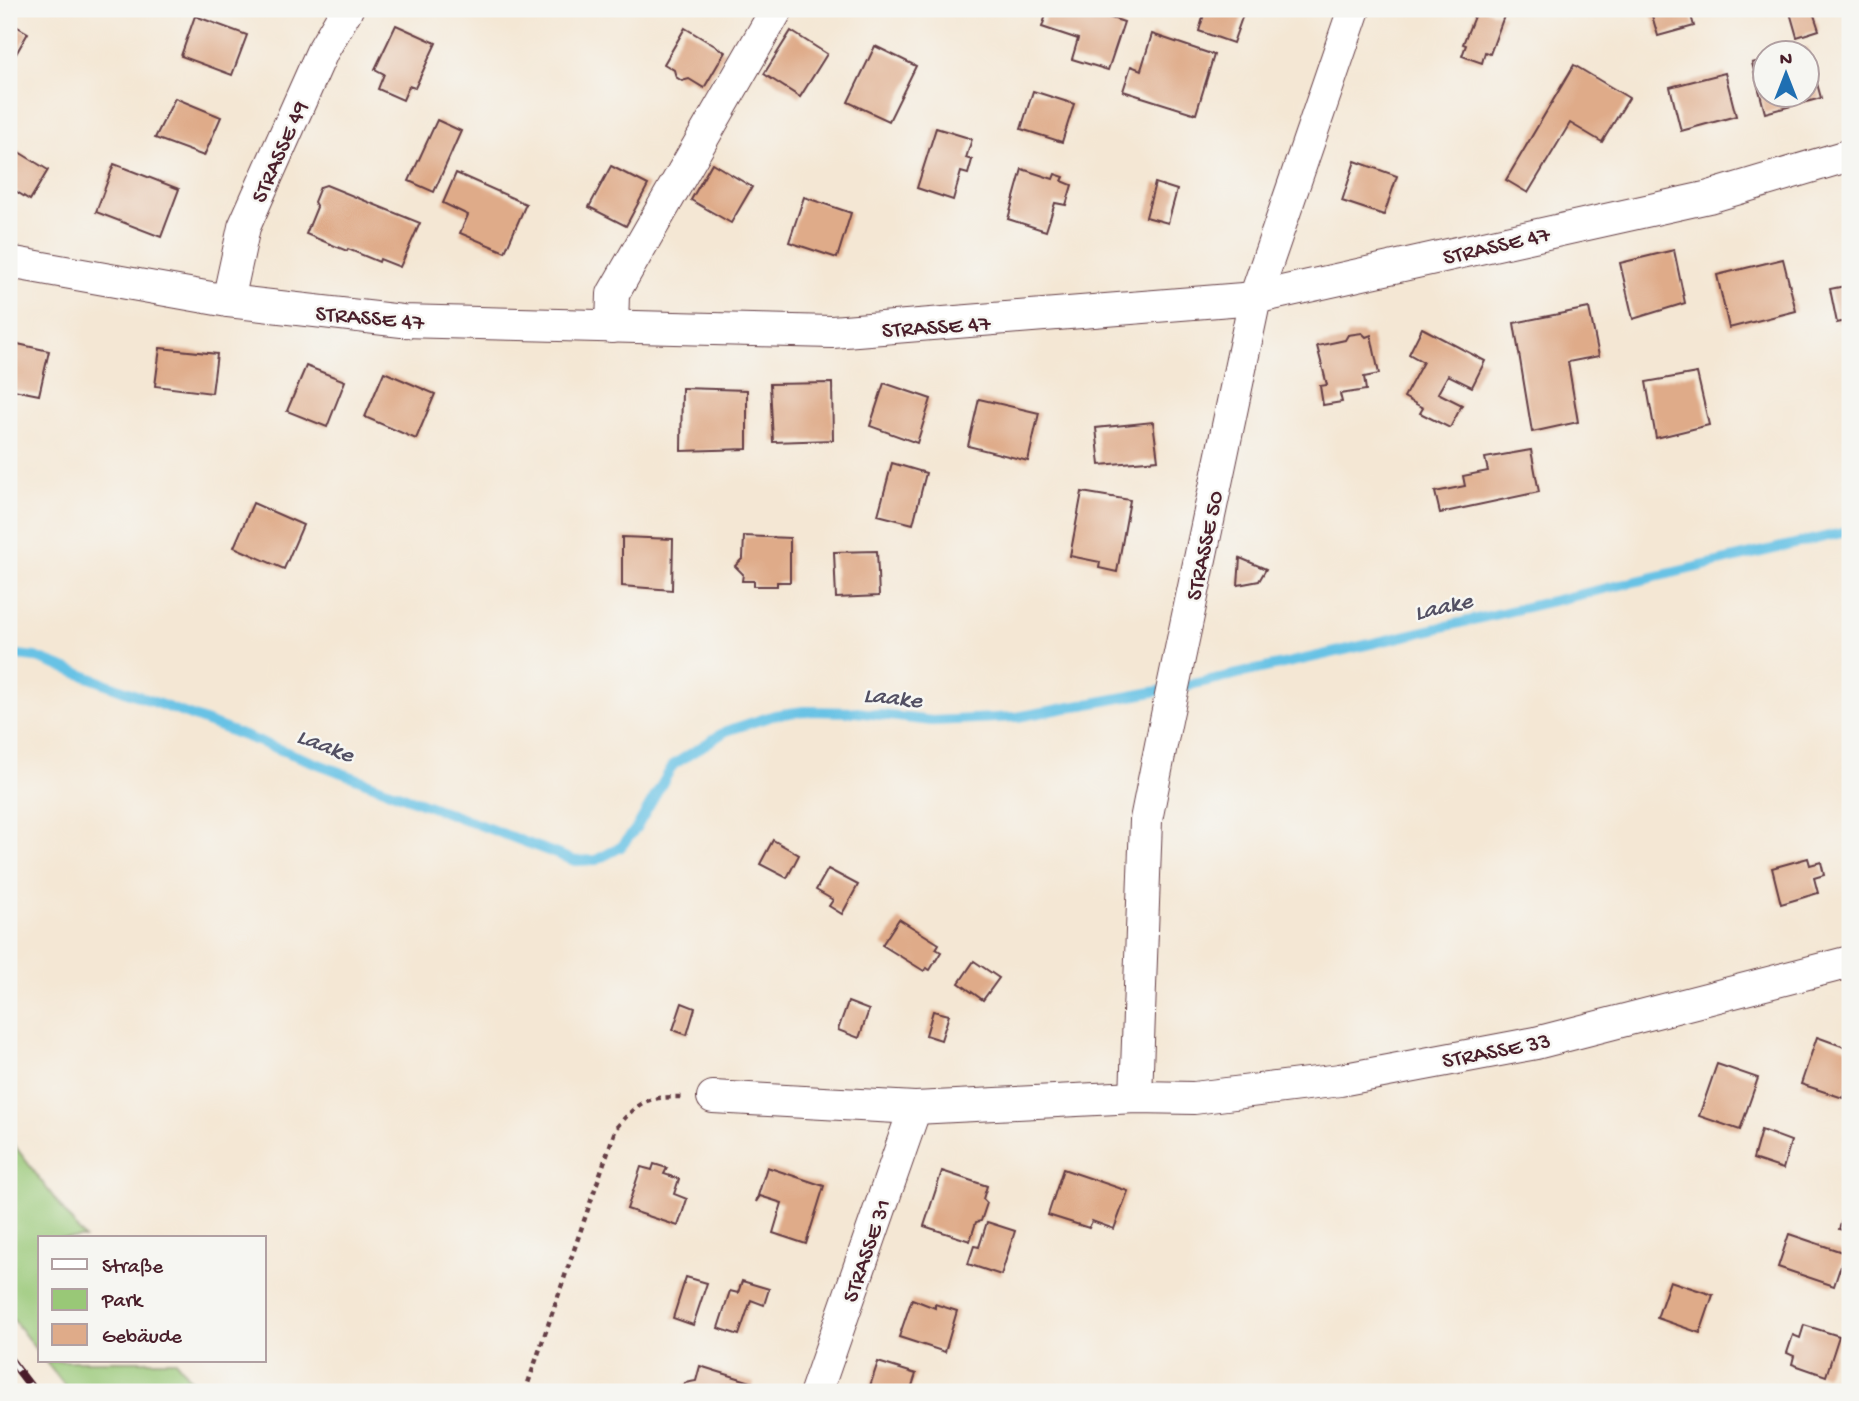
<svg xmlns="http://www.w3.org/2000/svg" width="1859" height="1401" viewBox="0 0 1859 1401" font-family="'Gochi Hand',sans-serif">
<rect width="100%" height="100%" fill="#f6f6f2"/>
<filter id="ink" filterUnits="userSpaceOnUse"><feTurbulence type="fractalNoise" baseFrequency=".0143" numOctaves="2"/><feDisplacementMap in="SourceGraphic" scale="14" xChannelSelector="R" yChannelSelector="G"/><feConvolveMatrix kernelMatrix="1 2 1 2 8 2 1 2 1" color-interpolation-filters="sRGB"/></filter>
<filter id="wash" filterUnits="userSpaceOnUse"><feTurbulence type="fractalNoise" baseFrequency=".00686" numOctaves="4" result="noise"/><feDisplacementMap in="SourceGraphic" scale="28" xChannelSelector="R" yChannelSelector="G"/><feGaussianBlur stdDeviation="1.57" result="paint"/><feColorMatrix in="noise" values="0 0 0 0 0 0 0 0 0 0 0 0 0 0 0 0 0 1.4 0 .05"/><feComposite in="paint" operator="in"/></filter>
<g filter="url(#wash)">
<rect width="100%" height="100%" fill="#f4e7d4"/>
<g fill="#99c877" stroke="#727451" stroke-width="2">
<polygon points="9,1138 84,1238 40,1238 40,1355 9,1314"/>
<polygon points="45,1361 176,1361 200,1392 70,1392"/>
</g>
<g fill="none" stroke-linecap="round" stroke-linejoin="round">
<polyline stroke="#67c2e5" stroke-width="10" points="9,654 35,657 575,861 596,860 621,847 637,827 673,765 726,731 775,715 804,711 856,712 932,721 1017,717 1180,687 1323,655 1850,531"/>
</g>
<g id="blocks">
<g fill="#dfab89">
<polygon points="1048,9 1083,9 1124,22 1108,70 1072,59 1078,39 1042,27"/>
<polygon points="1200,9 1245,9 1233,43 1199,31 1205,11"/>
<polygon points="1477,9 1484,9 1504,16 1490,54 1485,52 1482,63 1462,56 1466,45 1463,44"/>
<polygon points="1650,9 1689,9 1694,26 1658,36"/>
<polygon points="1789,9 1812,9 1819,30 1797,37"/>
<polygon points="195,16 247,35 232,75 181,56"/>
<polygon points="9,22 28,33 9,66"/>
<polygon points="396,25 436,43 415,88 409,86 403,100 378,89 384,74 375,69"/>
<polygon points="685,28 725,52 704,88 689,79 682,81 676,77 674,70 664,64"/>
<polygon points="791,31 827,54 800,97 764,74"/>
<polygon points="1152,34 1214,55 1196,114 1123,91 1131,66 1141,70"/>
<polygon points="875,46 916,66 889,121 848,102"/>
<polygon points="1807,47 1821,98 1765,113 1752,63 1764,60 1764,94 1806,94 1806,52 1794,52"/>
<polygon points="1574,65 1629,98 1602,142 1570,123 1528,193 1506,180"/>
<polygon points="1725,73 1736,116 1681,131 1670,87"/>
<polygon points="1033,91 1074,104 1062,142 1021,129"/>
<polygon points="175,98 221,117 204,156 155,138"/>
<polygon points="437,120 461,131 434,192 409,181"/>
<polygon points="936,128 972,139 966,158 972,160 968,174 961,172 953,200 917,188"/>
<polygon points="9,146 48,170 30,200 9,187"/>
<polygon points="1355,161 1397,176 1384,215 1342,201"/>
<polygon points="712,163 752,187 731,223 691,200"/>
<polygon points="114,164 179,189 161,237 96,212"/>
<polygon points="611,166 648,185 626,226 589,207"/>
<polygon points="1022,169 1053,179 1055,174 1064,177 1062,181 1072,185 1066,205 1055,203 1046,231 1008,219"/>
<polygon points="456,173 526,204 505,252 460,233 468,215 443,203"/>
<polygon points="1155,183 1177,190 1168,223 1146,217"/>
<polygon points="326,185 420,223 400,267 380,259 379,262 348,249 347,251 306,234 317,207 314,202 320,187"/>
<polygon points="804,197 851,213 837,258 789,242"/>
<polygon points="1674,250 1685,303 1633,319 1620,263"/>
<polygon points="1783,259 1796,311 1729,328 1717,275"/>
<polygon points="1850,285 1850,320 1837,323 1830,289"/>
<polygon points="1589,308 1599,356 1568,362 1578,422 1532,432 1514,323"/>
<polygon points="1422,328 1485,361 1472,387 1448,375 1438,393 1462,405 1450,428 1420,413 1423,408 1404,397 1423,362 1409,354"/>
<polygon points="1362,333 1366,337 1371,335 1379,374 1364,377 1366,390 1340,394 1342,402 1323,405 1320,386 1327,385 1317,346 1345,340 1348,335"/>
<polygon points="9,342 49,351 39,395 9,389"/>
<polygon points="160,348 217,354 212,393 155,386"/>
<polygon points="306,366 345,381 327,427 287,411"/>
<polygon points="384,372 435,394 416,439 365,417"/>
<polygon points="1697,373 1709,425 1656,438 1646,382"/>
<polygon points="832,383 833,440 773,442 770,384"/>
<polygon points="884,383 931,399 917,443 870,426"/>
<polygon points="682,388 747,390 747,449 681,451"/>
<polygon points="979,399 1039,413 1028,461 968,446"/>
<polygon points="1153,422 1158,460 1100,465 1096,428"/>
<polygon points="1531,450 1539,492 1440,513 1435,492 1465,486 1463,476 1488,471 1485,458"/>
<polygon points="892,463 926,473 913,524 878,515"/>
<polygon points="1082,492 1130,500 1117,572 1099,568 1100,562 1070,556"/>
<polygon points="253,503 303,525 284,569 234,547"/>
<polygon points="744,536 790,538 790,582 777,582 777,586 754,586 754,581 742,581 743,574 735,566 743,558"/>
<polygon points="622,537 673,539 672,590 622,586"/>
<polygon points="877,551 879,596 836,598 834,552"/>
<polygon points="1240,558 1266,569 1259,581 1238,585"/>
<polygon points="773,840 799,855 787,878 760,864"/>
<polygon points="1808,858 1810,865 1821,862 1824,875 1814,878 1818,893 1781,904 1772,868"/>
<polygon points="828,869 858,885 842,914 829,906 833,900 816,890"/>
<polygon points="899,919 939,944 936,949 941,952 930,970 926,968 924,971 882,945"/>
<polygon points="974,961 999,978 983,1000 959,983"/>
<polygon points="848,1002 869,1010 859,1038 838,1030"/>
<polygon points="682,1003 695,1008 687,1035 673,1030"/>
<polygon points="933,1011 949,1015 941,1040 926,1035"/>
<polygon points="1817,1037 1850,1049 1850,1075 1843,1098 1801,1084"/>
<polygon points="1717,1064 1758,1078 1740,1130 1699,1116"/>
<polygon points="1761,1130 1791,1141 1783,1169 1753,1159"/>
<polygon points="654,1164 667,1168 664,1174 679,1179 674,1194 687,1199 678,1226 627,1209 641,1167 652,1170"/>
<polygon points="767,1167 824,1186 806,1244 773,1233 782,1203 760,1196 756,1202"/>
<polygon points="1063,1169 1128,1191 1114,1229 1092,1221 1089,1228 1048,1215"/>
<polygon points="942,1171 987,1186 983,1199 987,1203 981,1221 976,1222 970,1241 924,1226"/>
<polygon points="1850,1198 1850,1232 1839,1229"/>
<polygon points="987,1222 1015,1231 1001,1275 968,1264 974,1246 979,1247"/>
<polygon points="1789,1234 1845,1253 1834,1286 1778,1267"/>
<polygon points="686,1277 707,1283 693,1325 673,1318"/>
<polygon points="742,1281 769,1289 764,1305 751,1300 739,1335 718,1328 730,1291 738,1293"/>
<polygon points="1670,1281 1713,1295 1700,1333 1657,1318"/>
<polygon points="912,1299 935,1308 935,1304 957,1311 945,1352 899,1337"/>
<polygon points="1804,1325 1839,1336 1826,1376 1792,1364 1794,1356 1787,1353 1793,1335 1800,1338"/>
<polygon points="878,1362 916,1374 910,1392 868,1392"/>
<polygon points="700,1366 754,1383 751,1392 682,1392 685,1383 696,1381"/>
</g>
</g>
</g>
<g filter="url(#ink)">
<use href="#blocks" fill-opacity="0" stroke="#643d44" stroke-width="2"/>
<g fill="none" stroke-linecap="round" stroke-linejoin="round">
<g stroke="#643d44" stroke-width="34">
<g id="minor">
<polyline points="9,262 228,301 402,321 832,332 1255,298 1709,197 1850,155"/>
<polyline points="228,301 244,227 322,52 347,9"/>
<polyline points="612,327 613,294 777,9"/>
<polyline points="713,1097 915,1108 1136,1097 1194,1098 1340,1080 1536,1043 1850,962"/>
<polyline points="1136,1097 1146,820 1166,720 1255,298 1354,9"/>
<polyline points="816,1392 915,1108"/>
</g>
</g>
<path stroke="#643d44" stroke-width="4.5" stroke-dasharray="5 5" stroke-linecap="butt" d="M 525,1392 L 616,1128 C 641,1099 646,1097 684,1097"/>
<use href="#minor" stroke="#fff" stroke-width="32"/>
<g stroke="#4a1f2b" stroke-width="8">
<polyline id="rail" points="9,1358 35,1392"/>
</g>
<use href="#rail" stroke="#f6f6f2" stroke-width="5" stroke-dasharray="16" stroke-linecap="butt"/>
</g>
</g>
<g text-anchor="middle" stroke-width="5" stroke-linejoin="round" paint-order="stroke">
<g font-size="23" fill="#4a1f2b" stroke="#f6f6f2">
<text transform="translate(278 151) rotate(-66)" y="8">STRASSE 49</text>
<text transform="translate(1496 244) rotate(-13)" y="8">STRASSE 47</text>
<text transform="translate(370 316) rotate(5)" y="8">STRASSE 47</text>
<text transform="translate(936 325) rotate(-4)" y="8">STRASSE 47</text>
<text transform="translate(1203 545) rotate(-78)" y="8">STRASSE 50</text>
<text transform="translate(1496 1049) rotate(-11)" y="8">STRASSE 33</text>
<text transform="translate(865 1250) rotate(-71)" y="8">STRASSE 31</text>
</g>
<g font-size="24" font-style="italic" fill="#535063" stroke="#f6f6f2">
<text transform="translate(1443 605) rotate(-13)" y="8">Laake</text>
<text transform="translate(893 696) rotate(6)" y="8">Laake</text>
<text transform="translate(326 744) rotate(21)" y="8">Laake</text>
</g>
</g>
<rect width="1859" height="1401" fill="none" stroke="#f6f6f2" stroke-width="35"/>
<rect x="38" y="1236" width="228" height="126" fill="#f6f6f2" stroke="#b1a0a2" stroke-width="2"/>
<rect x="52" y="1259" width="35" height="10" fill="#ffffff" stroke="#b1a0a2" stroke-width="2"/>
<text x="102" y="1272" font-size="21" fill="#4a1f2b">Straße</text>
<rect x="52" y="1289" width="35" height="21" fill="#99c877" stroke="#b1a0a2" stroke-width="2"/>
<text x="102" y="1306" font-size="21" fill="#4a1f2b">Park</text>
<rect x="52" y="1324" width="35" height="21" fill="#dfab89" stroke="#b1a0a2" stroke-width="2"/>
<text x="102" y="1342" font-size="21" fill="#4a1f2b">Gebäude</text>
<g transform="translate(1786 74)"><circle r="33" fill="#f6f6f2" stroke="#b1a0a2" stroke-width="2"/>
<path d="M0-5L12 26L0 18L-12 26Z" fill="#1f6fb2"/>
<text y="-10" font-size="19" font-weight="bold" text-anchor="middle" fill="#4a1f2b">N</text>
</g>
</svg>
